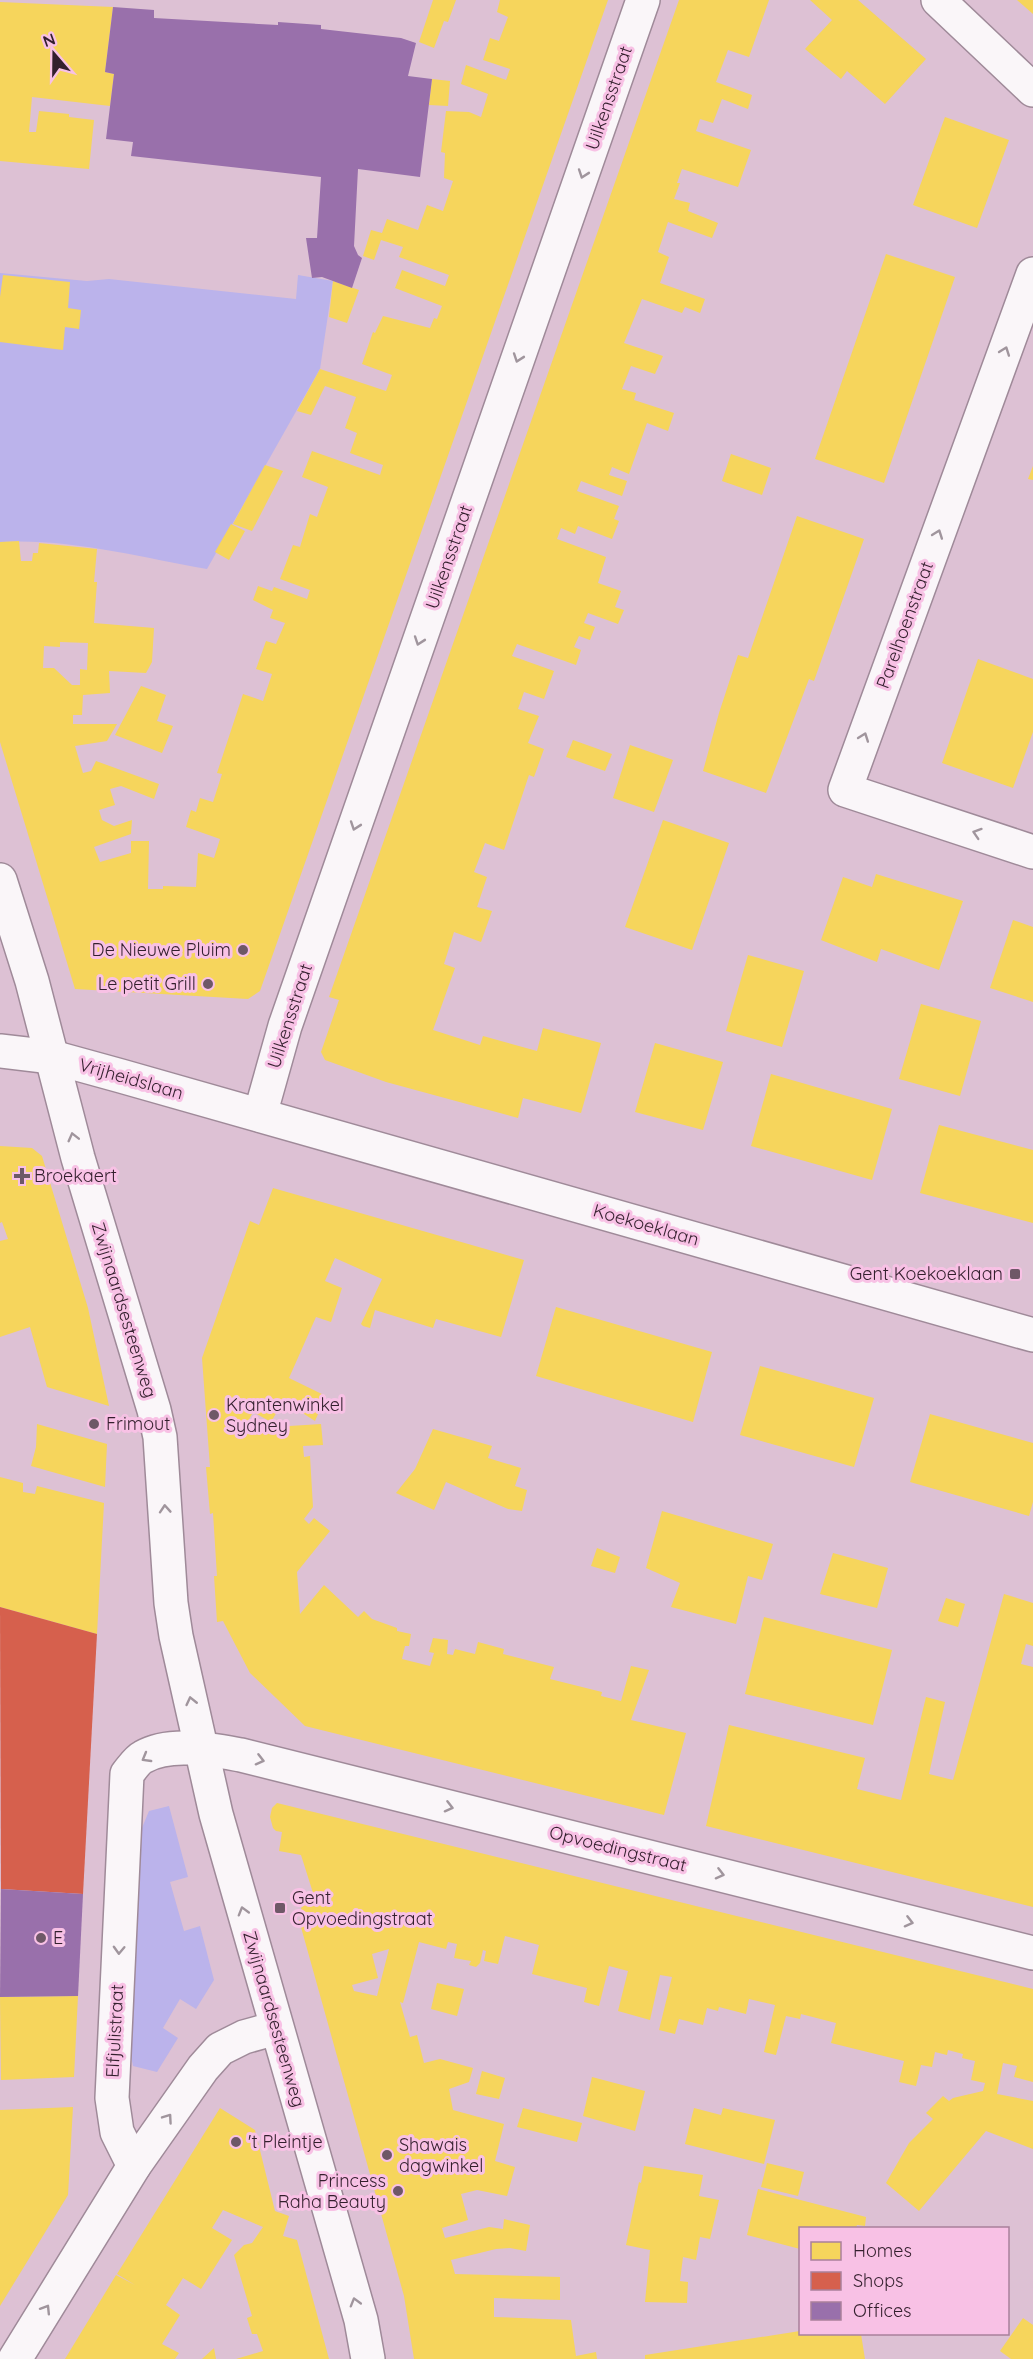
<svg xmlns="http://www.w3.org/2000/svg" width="1033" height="2359" viewBox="0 0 1033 2359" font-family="Quicksand,sans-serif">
<rect width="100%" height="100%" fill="#ddc1d4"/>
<g fill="#bbb3eb">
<path d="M 0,273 L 87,281 L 109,279 L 296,299 L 298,275 L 333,281 L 320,369 L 207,569 C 139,557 69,538 0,542 Z"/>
<polygon points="169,1806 188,1877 170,1882 184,1931 200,1926 214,1980 196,2009 180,1999 163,2028 178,2038 157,2072 133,2066 131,2056 139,1835 149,1811"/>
</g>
<g fill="#f6d55c" fill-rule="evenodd">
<polygon points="433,0 456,0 448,22 444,21 434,48 419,42"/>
<path d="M 500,0 L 608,0 L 260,991 L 248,999 L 75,989 L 0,742 L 0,542 L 19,541 L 21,561 L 32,561 L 33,553 L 38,553 L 39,543 L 97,549 L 94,582 L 97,582 L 94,623 L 154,628 L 152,662 L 146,673 L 109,671 L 110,693 L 83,695 L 82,715 L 73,715 L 73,724 L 117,724 L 107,741 L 75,746 L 83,773 L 91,771 L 96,761 L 159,784 L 154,799 L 121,786 L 110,789 L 115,805 L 99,810 L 102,820 L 114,826 L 132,820 L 131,834 L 94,847 L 100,862 L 131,853 L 131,841 L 149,841 L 148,889 L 163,889 L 163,886 L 196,887 L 198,853 L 214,858 L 220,839 L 186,827 L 191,810 L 196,812 L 200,798 L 213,802 L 222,774 L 217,773 L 243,694 L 263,701 L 272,674 L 256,669 L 266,641 L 276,644 L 285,623 L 270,618 L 273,610 L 253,600 L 258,586 L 272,591 L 274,587 L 307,599 L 310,590 L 280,579 L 293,545 L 300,547 L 310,514 L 317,517 L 328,487 L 302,477 L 312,451 L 380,475 L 383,465 L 350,453 L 357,433 L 345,428 L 356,397 L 325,386 L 311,415 L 297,411 L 320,369 L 386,391 L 392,375 L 362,364 L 373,332 L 375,333 L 383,316 L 430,328 L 434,318 L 437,319 L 442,306 L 395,288 L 402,270 L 445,286 L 449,275 L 399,257 L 403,247 L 381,240 L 374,260 L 363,256 L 371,230 L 382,233 L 387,219 L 418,230 L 427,205 L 443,211 L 453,181 L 444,178 L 445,153 L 441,152 L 446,111 L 469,112 L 481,117 L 488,94 L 461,84 L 466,65 L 506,80 L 510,69 L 483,60 L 490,38 L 499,41 L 508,17 L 497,12 ZM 60,642 L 88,643 L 87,670 L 80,669 L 80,685 L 72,685 L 54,668 L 43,668 L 44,646 L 60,647 Z"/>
<polygon points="679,0 769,0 749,57 728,50 716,82 752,95 748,109 722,99 713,123 700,119 696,131 751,150 738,187 682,169 677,183 680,183 674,199 690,203 688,211 718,223 712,238 668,222 658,252 669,257 660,283 705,299 700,313 685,307 682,313 642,299 624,343 663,356 655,374 631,366 622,389 636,393 634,400 674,413 668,431 647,423 629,474 612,467 609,475 627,481 622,496 581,481 577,491 619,506 614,519 619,521 612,539 578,526 575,534 561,528 557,539 606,557 598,583 621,591 615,607 624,610 618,624 588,613 584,623 595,627 590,640 579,636 574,647 581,650 576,665 517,644 512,656 554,671 544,699 524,692 518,709 539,716 528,743 544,749 534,777 529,775 504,850 485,843 474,872 487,877 477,907 492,911 481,942 454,932 444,964 455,968 433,1030 480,1045 483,1036 537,1051 543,1028 601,1043 581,1113 523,1098 518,1118 386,1082 325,1060 321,1052 339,1000 329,997"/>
<polygon points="810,0 858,0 926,59 885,104 847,71 841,79 805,49 832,20"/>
<polygon points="1017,0 1033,0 1033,14"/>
<polygon points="0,2 113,7 105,72 114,74 110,106 32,97 29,132 36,132 39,111 69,114 69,117 94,120 89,169 0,161"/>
<polygon points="432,79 450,81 448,106 429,105"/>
<polygon points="945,117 1009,140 977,228 913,205"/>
<polygon points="886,254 955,277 884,483 815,459"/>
<polygon points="3,275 70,282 68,308 81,310 79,329 65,327 63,350 0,342 0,297"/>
<polygon points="333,281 359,290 347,323 329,317"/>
<polygon points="731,454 771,468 762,495 722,481"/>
<polygon points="265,465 283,471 252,531 233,524"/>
<polygon points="1033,466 1033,480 1028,479"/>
<polygon points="797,516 864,539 814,681 809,679 766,793 703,771 719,713 738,655 748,658"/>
<polygon points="231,524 245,531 229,560 215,552"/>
<polygon points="978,659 1033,679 1033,732 1013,788 942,763"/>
<polygon points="141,686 166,695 157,721 173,726 162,753 115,735"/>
<polygon points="573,740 612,754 605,771 566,757"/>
<polygon points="630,745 673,760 654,812 613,798"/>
<polygon points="663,820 729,843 692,950 625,927"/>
<polygon points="876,874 963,901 939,970 881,949 877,962 821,940 843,877 872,887"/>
<polygon points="1013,920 1033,927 1033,1002 990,988"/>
<polygon points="748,955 804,971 782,1047 726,1031"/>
<polygon points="921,1004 981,1021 960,1096 899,1079"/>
<polygon points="655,1043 723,1062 703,1130 635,1112"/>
<polygon points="771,1074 892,1109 872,1180 751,1146"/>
<polygon points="939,1125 1033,1150 1033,1223 920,1193"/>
<polygon points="0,1146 32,1148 42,1156 88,1308 109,1406 47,1387 30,1327 0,1337 0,1241 8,1239 2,1222 0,1223"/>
<polygon points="273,1188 524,1260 501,1337 436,1319 433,1328 375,1310 370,1328 363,1326 361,1324 382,1279 335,1258 325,1281 342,1288 331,1322 316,1317 289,1378 326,1396 315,1421 290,1405 284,1413 278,1410 271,1422 253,1412 244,1429 321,1424 323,1445 303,1446 304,1457 310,1456 313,1507 304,1519 309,1524 314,1518 330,1531 297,1572 300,1614 324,1585 358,1617 364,1611 372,1619 397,1628 397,1631 411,1634 409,1646 405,1646 402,1659 430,1666 434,1653 429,1652 433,1638 448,1640 447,1654 453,1655 455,1649 475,1654 478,1642 504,1649 503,1654 554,1667 550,1679 602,1692 601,1696 621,1701 631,1666 649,1670 631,1720 686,1733 664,1815 305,1726 250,1673 223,1621 217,1622 214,1576 217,1576 213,1513 210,1514 206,1467 210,1467 202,1358 250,1221 259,1225"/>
<polygon points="556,1307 712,1352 693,1422 536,1376"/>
<polygon points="760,1366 874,1398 854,1467 740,1435"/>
<polygon points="930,1414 1033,1443 1033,1502 1029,1516 910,1482"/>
<polygon points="37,1424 107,1444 105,1487 31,1466 36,1447"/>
<polygon points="433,1429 492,1446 488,1458 521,1468 515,1486 527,1490 522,1511 508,1509 446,1482 434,1510 396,1493 415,1469"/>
<polygon points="0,1477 23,1483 23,1492 35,1494 37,1486 104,1503 97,1634 0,1607"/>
<polygon points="662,1511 773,1544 762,1580 748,1576 736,1624 671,1607 680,1583 646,1568"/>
<polygon points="597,1548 620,1557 615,1573 591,1566"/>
<polygon points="833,1553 888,1568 877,1608 820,1594"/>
<polygon points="1004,1594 1033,1603 1033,1646 1026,1644 1021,1664 1033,1667 1033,1907 706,1826 729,1725 865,1758 857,1789 901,1800 926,1697 945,1702 929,1774 953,1780"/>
<polygon points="946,1598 965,1604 958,1627 938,1621"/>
<polygon points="764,1617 892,1650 873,1725 745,1694"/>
<path d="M 277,1803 L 1033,1989 L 1033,2082 L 1014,2077 L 1017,2066 L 1003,2063 L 997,2094 L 1033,2101 L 1033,2149 L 986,2131 L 919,2211 L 886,2183 L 909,2143 L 933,2119 L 926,2113 L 943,2096 L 949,2101 L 953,2098 L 983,2091 L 985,2083 L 971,2080 L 975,2061 L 962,2058 L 963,2054 L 948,2050 L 947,2055 L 935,2052 L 932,2067 L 921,2065 L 916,2086 L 899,2082 L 904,2061 L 831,2043 L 836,2023 L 801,2014 L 800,2019 L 786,2016 L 776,2055 L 764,2052 L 775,2005 L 749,1999 L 746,2014 L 719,2007 L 718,2011 L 707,2008 L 703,2025 L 679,2019 L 675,2034 L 659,2030 L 672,1977 L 660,1975 L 650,2020 L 618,2011 L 628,1971 L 609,1966 L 599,2006 L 584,2002 L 587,1988 L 532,1974 L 539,1945 L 505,1936 L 498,1964 L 484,1961 L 486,1951 L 483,1950 L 480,1963 L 476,1967 L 469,1965 L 471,1961 L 454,1958 L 457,1944 L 448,1942 L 446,1949 L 419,1942 L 403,2003 L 400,2002 L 410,2037 L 417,2035 L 424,2063 L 440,2059 L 473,2068 L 469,2082 L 449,2089 L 453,2110 L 504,2124 L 495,2161 L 515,2167 L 507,2196 L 477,2190 L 461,2194 L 468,2220 L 442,2228 L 445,2238 L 489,2227 L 503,2229 L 504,2219 L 530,2225 L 526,2251 L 510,2248 L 496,2249 L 451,2260 L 455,2274 L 560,2277 L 560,2300 L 494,2298 L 494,2317 L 571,2320 L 576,2356 L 596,2352 L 597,2359 L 414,2359 L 404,2296 L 299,1920 L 303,1919 L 301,1908 L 314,1896 L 301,1855 L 279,1851 L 282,1832 L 276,1831 L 273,1828 L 270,1817 L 272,1808 ZM 389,1949 L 377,1996 L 354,1991 L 352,1985 L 378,1978 L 372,1954 Z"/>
<polygon points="437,1983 464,1989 457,2016 431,2009"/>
<polygon points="78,1996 74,2077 1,2080 0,1997"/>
<polygon points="482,2071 505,2078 499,2099 476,2094"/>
<polygon points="592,2077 645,2091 635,2131 583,2116"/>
<polygon points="73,2107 68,2195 0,2306 0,2110"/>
<polygon points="220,2108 255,2130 275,2211 289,2216 283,2236 297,2240 329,2359 236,2359 263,2351 257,2334 252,2334 247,2318 252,2316 234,2255 244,2245 252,2243 263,2227 223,2210 212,2228 232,2240 201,2289 183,2278 166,2305 180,2315 162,2344 179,2353 175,2359 65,2359 116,2275 135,2285 117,2274"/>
<polygon points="523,2108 582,2123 577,2142 517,2127"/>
<polygon points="694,2108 721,2115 723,2108 775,2120 764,2164 685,2144"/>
<polygon points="767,2163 804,2172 798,2196 761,2187"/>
<polygon points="644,2166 703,2175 699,2196 719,2200 710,2239 700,2237 696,2260 683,2257 680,2281 688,2282 687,2303 645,2302 650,2250 626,2245 639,2182 641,2183"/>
<polygon points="758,2189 866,2217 865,2226 857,2225 856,2228 800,2228 800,2249 747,2235"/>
<polygon points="1023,2318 1033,2325 1033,2359 1011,2359 1000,2351"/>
<polygon points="800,2331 801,2334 861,2334 865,2359 645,2359 645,2355"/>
<polygon points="214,2348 216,2359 202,2359"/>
</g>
<polygon fill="#d6604d" points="0,1607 97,1634 83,1894 1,1889"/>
<g fill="#9970ab">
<polygon points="113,7 154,10 154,18 278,25 278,22 321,25 321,29 401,38 416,43 408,76 432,79 420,177 358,169 354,246 358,255 362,258 352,288 322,277 312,278 306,238 317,238 321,177 131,156 133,142 106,139 114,74 105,72"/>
<polygon points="1,1889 83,1894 78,1996 0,1997"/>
</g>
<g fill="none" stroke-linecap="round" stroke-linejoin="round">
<g stroke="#9f8a99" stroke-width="36">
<g id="minor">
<polyline points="938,0 1033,90"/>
<polyline points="1033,274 845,790 1033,852"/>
<polyline points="0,880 32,981 78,1158 154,1410 160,1437 171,1603 176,1636 216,1814 361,2320 368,2359"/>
<polyline points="0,1051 52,1057 121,1076 1033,1335"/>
<polyline points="260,1115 285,1026 643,0"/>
<path d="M 134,2166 L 117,2132 L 112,2098 L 127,1774 C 132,1768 137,1760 143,1757 C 170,1741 213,1750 241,1755 L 1033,1953"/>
<polyline points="15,2359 134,2166 203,2068 220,2049 244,2037 276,2028"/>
</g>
</g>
<use href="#minor" stroke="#faf6f9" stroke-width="33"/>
</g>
<defs><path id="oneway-chevron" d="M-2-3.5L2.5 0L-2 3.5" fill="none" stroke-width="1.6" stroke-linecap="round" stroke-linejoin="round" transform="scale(1.5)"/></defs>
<g stroke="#a0959d">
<use href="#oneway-chevron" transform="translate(583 174) rotate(109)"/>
<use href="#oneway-chevron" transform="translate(1005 351) rotate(-70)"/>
<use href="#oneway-chevron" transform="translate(518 358) rotate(109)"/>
<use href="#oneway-chevron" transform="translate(938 534) rotate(-70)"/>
<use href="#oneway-chevron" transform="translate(419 641) rotate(109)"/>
<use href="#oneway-chevron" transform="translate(864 737) rotate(-70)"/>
<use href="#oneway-chevron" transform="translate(355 826) rotate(109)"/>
<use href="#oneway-chevron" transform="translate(977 833) rotate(-162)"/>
<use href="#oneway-chevron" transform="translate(73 1137) rotate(-104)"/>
<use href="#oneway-chevron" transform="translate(165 1509) rotate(-94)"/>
<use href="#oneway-chevron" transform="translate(191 1701) rotate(-103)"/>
<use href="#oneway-chevron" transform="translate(146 1758) rotate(150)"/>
<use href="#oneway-chevron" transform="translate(260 1760) rotate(14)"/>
<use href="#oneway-chevron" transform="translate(449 1807) rotate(14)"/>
<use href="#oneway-chevron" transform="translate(720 1874) rotate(14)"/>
<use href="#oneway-chevron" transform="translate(243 1911) rotate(-106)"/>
<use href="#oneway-chevron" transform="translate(909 1922) rotate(14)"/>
<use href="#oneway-chevron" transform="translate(119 1950) rotate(92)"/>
<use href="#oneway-chevron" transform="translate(168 2118) rotate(-55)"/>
<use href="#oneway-chevron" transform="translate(355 2302) rotate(-106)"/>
<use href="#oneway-chevron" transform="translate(46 2309) rotate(-58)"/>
</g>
<g fill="#6e5867" stroke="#f8c1e5" stroke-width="2">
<circle cx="243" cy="950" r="6"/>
<circle cx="208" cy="984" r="6"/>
<path d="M19 1167h6v6h6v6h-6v6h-6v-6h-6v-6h6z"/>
<rect x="1009" y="1268" width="12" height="12" rx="3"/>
<circle cx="214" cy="1415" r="6"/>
<circle cx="94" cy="1424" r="6"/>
<rect x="274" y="1902" width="12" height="12" rx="3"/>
<circle cx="41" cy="1938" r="6"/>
<circle cx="236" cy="2142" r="6"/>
<circle cx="387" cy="2155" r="6"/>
<circle cx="398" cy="2191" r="6"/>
</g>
<g text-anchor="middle" stroke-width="6" stroke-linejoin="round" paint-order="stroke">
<g font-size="18" fill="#331f2d" stroke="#f8c1e5">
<text transform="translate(609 98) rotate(-71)" y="6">Uilkensstraat</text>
<text transform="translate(449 557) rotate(-71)" y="6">Uilkensstraat</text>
<text transform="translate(905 625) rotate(-70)" y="6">Parelhoenstraat</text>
<text transform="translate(290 1016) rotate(-72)" y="6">Uilkensstraat</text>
<text transform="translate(131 1079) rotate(16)" y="6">Vrijheidslaan</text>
<text transform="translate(646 1225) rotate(16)" y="6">Koekoeklaan</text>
<text transform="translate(124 1310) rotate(73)" y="6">Zwijnaardsesteenweg</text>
<text transform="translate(618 1849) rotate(14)" y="6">Opvoedingstraat</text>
<text transform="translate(274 2019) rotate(74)" y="6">Zwijnaardsesteenweg</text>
<text transform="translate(115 2031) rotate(-87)" y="6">Elfjulistraat</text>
</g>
<g font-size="18" fill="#331f2d" stroke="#f8c1e5" text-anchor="start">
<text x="231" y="956" text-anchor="end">De Nieuwe Pluim</text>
<text x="196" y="990" text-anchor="end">Le petit Grill</text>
<text x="34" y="1182">Broekaert</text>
<text x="1003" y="1280" text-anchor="end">Gent Koekoeklaan</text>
<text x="226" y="1411">Krantenwinkel<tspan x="226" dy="21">Sydney</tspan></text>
<text x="106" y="1430">Frimout</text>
<text x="292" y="1904">Gent<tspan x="292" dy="21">Opvoedingstraat</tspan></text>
<text x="53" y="1944">E</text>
<text x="248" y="2148">'t Pleintje</text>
<text x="399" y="2151">Shawais<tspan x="399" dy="21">dagwinkel</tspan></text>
<text x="386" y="2187" text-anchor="end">Princess<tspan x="386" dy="21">Raha Beauty</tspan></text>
</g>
</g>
<rect x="799" y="2227" width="210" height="108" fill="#f8c1e5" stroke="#a9809b" stroke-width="1.5"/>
<rect x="811" y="2242" width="30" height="18" fill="#f6d55c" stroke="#a9809b" stroke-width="1.5"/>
<text x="853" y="2257" font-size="18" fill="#331f2d">Homes</text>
<rect x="811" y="2272" width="30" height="18" fill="#d6604d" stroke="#a9809b" stroke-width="1.5"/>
<text x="853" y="2287" font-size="18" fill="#331f2d">Shops</text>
<rect x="811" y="2302" width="30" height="18" fill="#9970ab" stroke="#a9809b" stroke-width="1.5"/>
<text x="853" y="2317" font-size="18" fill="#331f2d">Offices</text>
<g transform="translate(54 54) rotate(340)" stroke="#f8c1e5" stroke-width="4.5" paint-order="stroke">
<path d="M0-4.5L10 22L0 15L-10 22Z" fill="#331f2d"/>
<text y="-9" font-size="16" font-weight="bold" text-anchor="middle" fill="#331f2d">N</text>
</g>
</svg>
